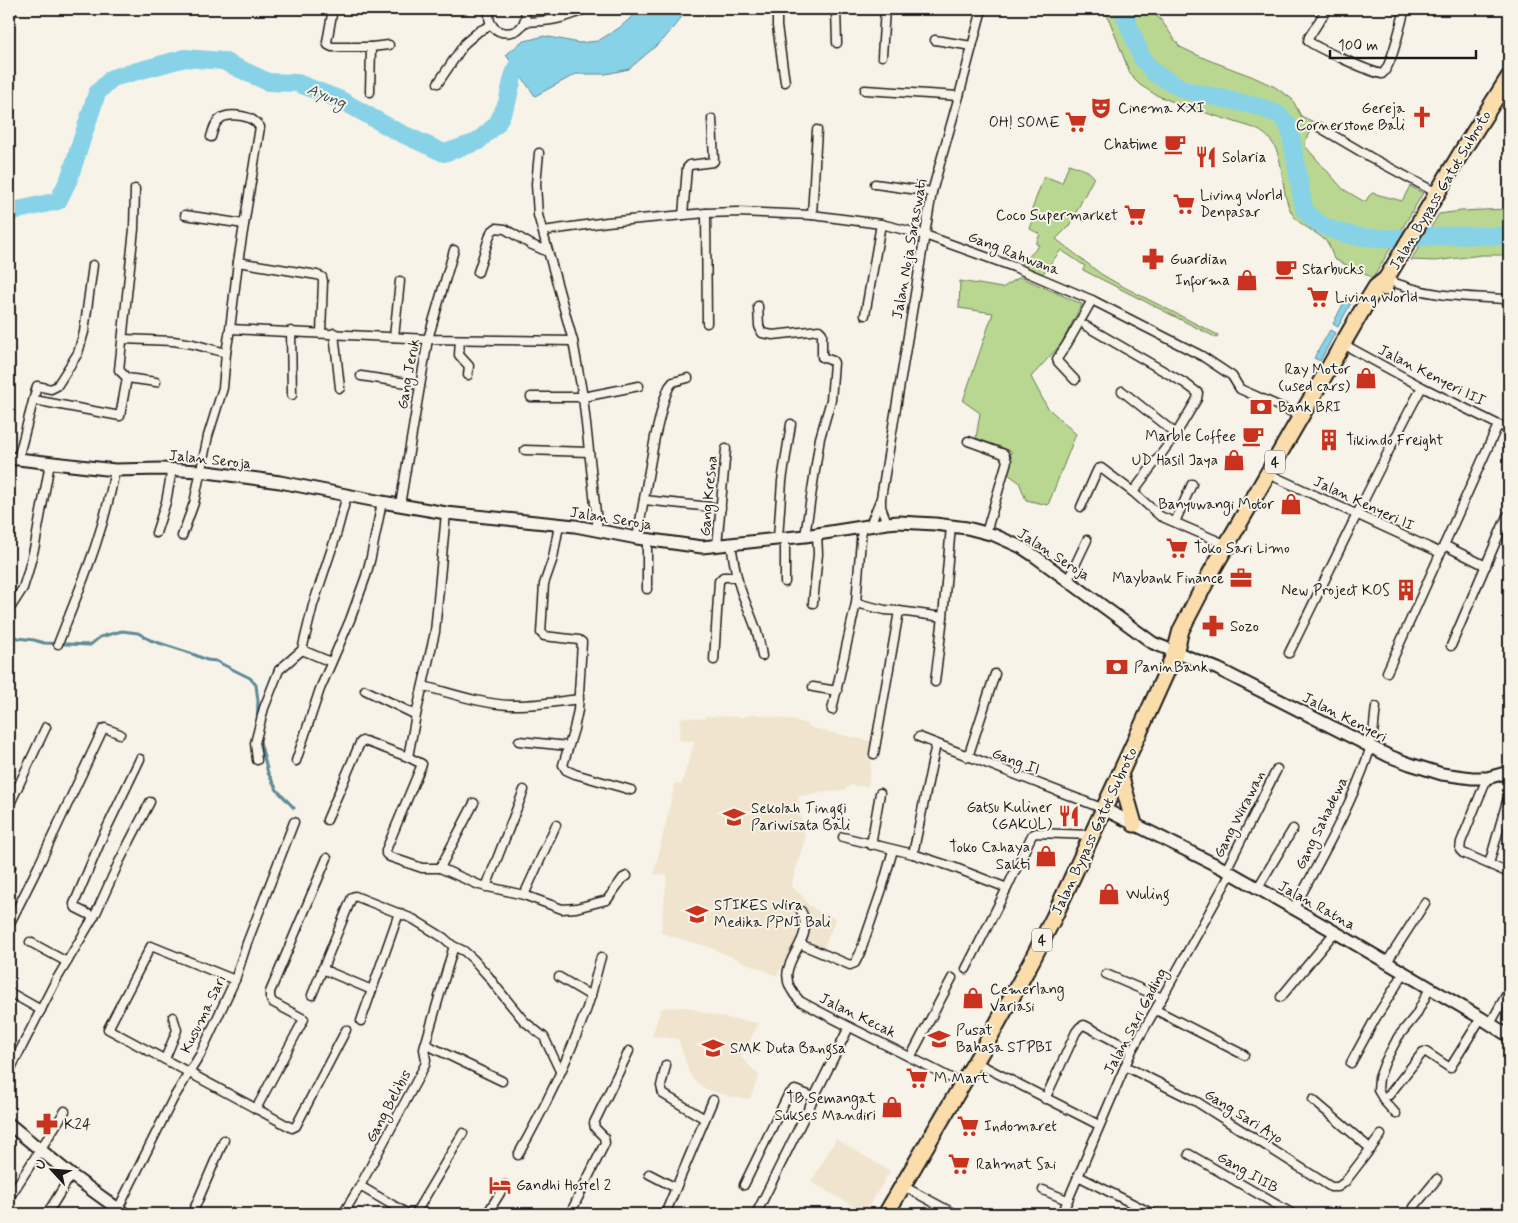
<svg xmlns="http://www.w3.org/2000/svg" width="1518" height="1223" viewBox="0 0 1518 1223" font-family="Mynerve,sans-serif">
<rect width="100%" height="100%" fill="#f7f3e8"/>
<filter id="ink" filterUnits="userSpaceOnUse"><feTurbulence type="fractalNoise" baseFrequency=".02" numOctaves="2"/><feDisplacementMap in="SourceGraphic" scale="10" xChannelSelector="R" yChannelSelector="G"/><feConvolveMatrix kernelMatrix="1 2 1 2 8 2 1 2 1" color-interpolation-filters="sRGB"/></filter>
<g filter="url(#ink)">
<g fill="#f0e4ce">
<polygon points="755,714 792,720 807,724 812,728 874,742 868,787 850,785 844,790 798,796 805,838 791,886 801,895 809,905 816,910 836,919 820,956 798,945 793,945 777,976 706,946 661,933 667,875 654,874 675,783 681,785 695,741 679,740 681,717 705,719 706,716 743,717"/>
<polygon points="687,1007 702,1012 731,1019 759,1023 741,1057 759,1075 750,1099 731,1097 706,1089 694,1080 689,1072 678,1039 652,1036 661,1008"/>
<polygon points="836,1139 890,1171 865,1213 811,1182"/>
</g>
<g fill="#b9d790" stroke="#6a7a56">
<path d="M 1105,9 L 1149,9 L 1161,20 L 1180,47 L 1206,59 L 1251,76 L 1275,87 L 1292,99 L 1301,116 L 1316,123 L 1305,142 L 1305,146 L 1343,189 L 1363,201 L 1366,201 L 1369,196 L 1372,193 L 1402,201 L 1410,186 L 1423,193 L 1373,278 L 1334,259 L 1329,245 L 1326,241 C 1317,232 1299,225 1293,215 C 1275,187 1292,144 1254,128 L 1181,105 L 1156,95 L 1140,85 L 1134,79 L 1129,71 Z"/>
<path d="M 1069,164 L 1088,171 L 1094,177 L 1069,226 L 1056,239 L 1101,274 L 1120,285 L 1218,335 L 1217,338 L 1083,270 L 1085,266 L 1061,250 L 1041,276 L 1019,267 C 1024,258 1034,254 1039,245 L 1036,244 L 1040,234 L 1030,229 L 1033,219 L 1030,215 L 1044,176 L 1062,183 Z"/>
<polygon points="1509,207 1509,255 1482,255 1435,261 1411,260 1439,214 1461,211 1508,209"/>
<polygon points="1020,277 1082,304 1061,344 1031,377 1047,407 1076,434 1048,505 1026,500 1019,482 1008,474 1011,451 976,438 980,413 963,401 993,313 959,308 960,281 1002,288"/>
</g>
<g fill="#88d2e8" stroke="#5d8996">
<polygon points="641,9 688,9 664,39 629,69 606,74 576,74 535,96 506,55 521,42 544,36 579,43 598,41 619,28"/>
<polygon points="1345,300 1351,303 1338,327 1333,324"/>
<polygon points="1330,330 1335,333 1320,361 1314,358"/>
</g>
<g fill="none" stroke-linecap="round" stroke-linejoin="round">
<g stroke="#5d8996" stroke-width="3">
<polyline points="9,634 18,638 34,640 44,643 90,645 100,637 122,631 138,633 150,640 190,653 207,660 216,661 250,678 256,685 258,701 257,724"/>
<polyline points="259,737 268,773 277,790 294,808"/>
</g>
<g stroke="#88d2e8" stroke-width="18">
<path d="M 1122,9 L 1142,58 L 1154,73 L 1185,90 L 1260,107 L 1279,115 L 1286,122 L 1290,130 L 1304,209 C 1331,247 1403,238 1443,236 C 1465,235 1487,236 1509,236"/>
<polyline points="9,212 58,201 69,179 97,93 112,78 185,58 223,61 268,82 297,83 341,100 394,130 444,153 477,142 497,124 507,103 513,77 522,53 526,52"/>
</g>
<g stroke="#1c1c1c" stroke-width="11">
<g id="street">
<polyline points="333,9 327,42 328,45 332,47 371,47 389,45"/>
<path d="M 490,9 C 482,40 531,41 525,9"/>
<polyline points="777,9 777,26 785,82"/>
<polyline points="836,9 837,43"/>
<path d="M 1327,9 L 1309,37 L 1308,41 C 1317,48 1370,72 1382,74 C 1392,67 1401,22 1405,9"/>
<polyline points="9,17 13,9"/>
<path d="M 524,22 C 547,21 564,20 585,9"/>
<polyline points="935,40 972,46"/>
<polyline points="882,56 885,9"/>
<polyline points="438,83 465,43 479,31 492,25"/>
<polyline points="865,90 959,96"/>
<polyline points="370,92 371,47"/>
<polyline points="1319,127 1370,157 1437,193"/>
<polyline points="539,153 536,184 538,215 573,341 583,397 598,531"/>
<polyline points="875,184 932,192"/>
<polyline points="135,189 134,229 119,370 127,378 156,382"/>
<polyline points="706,213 707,323"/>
<polyline points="185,215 244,224"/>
<polyline points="683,215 687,168 690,165 713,162 714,161 712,119"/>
<polyline points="812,215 817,130"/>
<polyline points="543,231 607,222 706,213 737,212 812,215 881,224 925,235 1014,267 1092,300 1067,344 1057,359 1058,362 1075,380"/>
<polyline points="238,262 317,275 322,277 323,281 321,333"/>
<polyline points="478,272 491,232 496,228 505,229 530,244 548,252"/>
<path d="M 1386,279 C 1424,297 1468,297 1509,299"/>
<polyline points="1092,300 1202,356 1232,376 1240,389 1301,416"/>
<polyline points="758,306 759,326 762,333 773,335 819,330 822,333 822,357 833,361 834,363 831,400 820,438 805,536"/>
<polyline points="865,315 881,224"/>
<polyline points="1086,326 1186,384 1198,393 1197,399 1176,434 1133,492"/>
<polyline points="230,329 428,339 573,341"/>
<polyline points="291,331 292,395"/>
<polyline points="334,333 340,388"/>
<polyline points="394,337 400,281"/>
<polyline points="123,339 173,341 193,344 226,353"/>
<polyline points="460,340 459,355 469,366 468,375"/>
<polyline points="1343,344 1422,387 1509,430"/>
<polyline points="361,376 420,385"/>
<polyline points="1122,391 1176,434"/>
<polyline points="531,397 583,397 639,386"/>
<polyline points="34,400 120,416 127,378"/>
<polyline points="968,441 1004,454 1007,461 986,533"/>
<polyline points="525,450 589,452"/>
<polyline points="18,459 37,386 51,389 57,386 78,353 84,332 93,265"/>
<polyline points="1275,477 1441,553"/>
<polyline points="644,500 721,508"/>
<polyline points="881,500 881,507 887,523"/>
<polyline points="400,505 428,339 454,250"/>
<polyline points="1081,507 1096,473 1098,469 1101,468 1133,492 1160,516 1234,548"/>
<polyline points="1175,522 1192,484"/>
<polyline points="559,525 553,558 544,584 541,633 544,636 579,640 582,642 578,710 574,729 563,765 566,770 575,774 631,790"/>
<polyline points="870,525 881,498 932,192 959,96 982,9"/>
<polyline points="156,533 166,502 172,470"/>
<path d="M 182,536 L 194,503 L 208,436 L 223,388 L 226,353 L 230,329 L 238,262 L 260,127 C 258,125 257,123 254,121 C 247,115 227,113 220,119 C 214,123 213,131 211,137"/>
<polyline points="637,538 655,437 664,400 669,387 673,382 688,378"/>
<polyline points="778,538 782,481 791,424"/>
<polyline points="785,538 785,582"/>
<polyline points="647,539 647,589"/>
<path d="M 731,544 C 734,563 737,583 745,601 C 753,621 759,633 762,656"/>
<polyline points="1444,545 1486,566"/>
<polyline points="717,546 726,449"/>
<polyline points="1068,580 1087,540"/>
<polyline points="813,603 818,554 817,534"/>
<polyline points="856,603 885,610 899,611 874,754"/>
<polyline points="9,610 23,588 28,572 35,545 50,463"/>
<polyline points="899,611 943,617"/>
<path d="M 58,644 C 81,585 104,533 115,470"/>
<polyline points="1451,646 1507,516"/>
<polyline points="302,650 331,662"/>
<path d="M 1289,653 C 1333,564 1375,474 1422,387"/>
<polyline points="714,660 719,581 723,577 737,577"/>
<polyline points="1387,672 1498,425"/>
<polyline points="935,682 943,617 951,526"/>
<path d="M 423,686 C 451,693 481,704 510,705 C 533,706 556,702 579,699"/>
<polyline points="813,687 837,691"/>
<polyline points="365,690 416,715"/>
<polyline points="832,710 856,603 862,527"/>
<polyline points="919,737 1104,809"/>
<polyline points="519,741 568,746"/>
<polyline points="408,757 416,715 435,632 446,513"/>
<polyline points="968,757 995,674"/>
<polyline points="257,760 255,743 264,708 279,670 302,650 313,605 335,539 347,495"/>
<polyline points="296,761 320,689 350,620 366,576 371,557 382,502"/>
<polyline points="1487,778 1461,842 1460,850 1463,853 1509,873"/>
<polyline points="9,806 46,727"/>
<polyline points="327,820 360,743 362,741 365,741 408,757 422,764 386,850 386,854 390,857 422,868 440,868 479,885 524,895 562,909 576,908 607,900 623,878 627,876"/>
<polyline points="843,837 913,854 953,867 1007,888"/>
<polyline points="871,845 880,793"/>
<polyline points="913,854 936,744"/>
<polyline points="1489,864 1509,794"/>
<polyline points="9,866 11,867"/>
<polyline points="440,868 474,803"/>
<polyline points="1226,870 1277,769"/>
<polyline points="486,887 524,790"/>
<polyline points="1257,889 1293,829"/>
<polyline points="524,895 556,825"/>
<path d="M 1294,908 C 1321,858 1353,803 1370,749 C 1374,736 1374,720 1376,707"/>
<path d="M 801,911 C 820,946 763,964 800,1001 C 853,1030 908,1055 962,1084"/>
<polyline points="94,917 76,908 74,904 102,838 140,759"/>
<polyline points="9,925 38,867 103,729 105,728 120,734"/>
<polyline points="30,942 67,962"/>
<polyline points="800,944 850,965 855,963 860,953 882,889 893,850"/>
<polyline points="1387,962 1425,903"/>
<polyline points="322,969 372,990"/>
<polyline points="966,969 1007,888 1032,835 1036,833 1092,835"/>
<polyline points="1106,974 1162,998"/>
<polyline points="559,977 591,996"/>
<polyline points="235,980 151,946 108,1029 292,1128 296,1126 346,1030"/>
<polyline points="9,992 41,1010"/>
<polyline points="312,995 352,897 355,896 413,919 444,938 453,946 464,951 473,959 489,977 497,988 524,1021 544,1037 560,1071"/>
<polyline points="1281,997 1335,932"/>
<polyline points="1156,1010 1244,1055"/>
<polyline points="361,1021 399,913"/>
<polyline points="1490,1024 1509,990"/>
<polyline points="425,1044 502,1081"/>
<polyline points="911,1056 952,978"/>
<polyline points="165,1059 177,1030 173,1017"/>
<polyline points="975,1062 1099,1125"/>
<polyline points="1351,1063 1375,1019 1404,973"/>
<polyline points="666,1065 661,1086 663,1094 705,1119"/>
<polyline points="1125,1066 1197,1102 1331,1187 1338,1187 1345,1182 1381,1135"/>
<polyline points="9,1072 55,982 96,913 119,862 150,802"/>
<polyline points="1389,1095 1423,1052 1426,1052 1450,1068 1481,1018"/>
<polyline points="1045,1099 1076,1032 1080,1027 1084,1025 1132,1050"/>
<polyline points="1313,1100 1371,1149"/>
<polyline points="256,1109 304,1019 272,1002 270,997 270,992 327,858"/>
<polyline points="1396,1114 1385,1102 1378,1090 1379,1078 1385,1062 1398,1037 1416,1015 1430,988"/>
<polyline points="1189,1154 1293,1214"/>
<path d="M 518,1155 C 543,1111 566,1064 584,1016 C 592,997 595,977 601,957"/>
<polyline points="649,1174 676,1188"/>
<polyline points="1078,1176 1153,1214"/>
<polyline points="744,1185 788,1095 795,1090 814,1097"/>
<polyline points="360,1186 408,1214"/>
<polyline points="903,1186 955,1214"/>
<polyline points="1043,1190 1067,1200"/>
<polyline points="9,1198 65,1111"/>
<polyline points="118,1209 173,1099 200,1055 235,980 247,943 294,822"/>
<polyline points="47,1214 71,1175"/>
<polyline points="192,1214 224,1140"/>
<polyline points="343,1214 360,1186 425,1065 426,1060 424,1049 453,949 453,946"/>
<polyline points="415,1214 463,1133"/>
<polyline points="487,1214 505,1185"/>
<polyline points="570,1214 605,1143 604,1137 595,1128 594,1123 629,1051"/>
<polyline points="665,1214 713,1100"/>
<polyline points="756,1214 849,1027"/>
<polyline points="1062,1214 1132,1050 1162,998 1231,873"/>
<polyline points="1420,1214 1416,1211 1414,1207 1437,1179"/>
</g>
</g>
<g stroke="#1c1c1c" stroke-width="15">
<g id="secondary">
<polyline points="9,458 115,470 162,469 200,471 280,482 382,502 446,513 575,526 637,538 702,547 805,536 887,523 899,522 935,524 967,528 994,535 1021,547 1036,557 1153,643 1218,669 1389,756 1410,764 1442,774 1472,778 1487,778 1509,772"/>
<polyline points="1104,809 1226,870 1335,932 1481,1018 1509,1036"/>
<polyline points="9,1124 71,1175 125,1214"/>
</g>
</g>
<g stroke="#1c1c1c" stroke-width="19">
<g id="highway">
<polyline points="1385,288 1386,279 1461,153 1509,77"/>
<polyline points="1120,774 1134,824"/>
<polyline points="886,1214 987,1042 1031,962 1054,917 1137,737 1175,653 1181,630 1210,574 1368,300 1376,287 1386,279"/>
</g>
</g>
<use href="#street" stroke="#f7f3e8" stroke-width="8"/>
<use href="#secondary" stroke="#f7f3e8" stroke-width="11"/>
<use href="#highway" stroke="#faddab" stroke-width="15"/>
</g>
</g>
<defs>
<g id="theatre-bare" transform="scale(1.725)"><path d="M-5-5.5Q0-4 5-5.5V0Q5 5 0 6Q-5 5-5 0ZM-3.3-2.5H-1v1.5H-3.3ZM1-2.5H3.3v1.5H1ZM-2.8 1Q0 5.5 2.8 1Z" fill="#c8321e" stroke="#f7f3e8" stroke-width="2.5" paint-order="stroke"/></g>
<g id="church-bare" transform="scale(1.725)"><path d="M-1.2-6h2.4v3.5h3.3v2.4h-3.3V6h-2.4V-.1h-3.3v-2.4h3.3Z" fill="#c8321e" stroke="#f7f3e8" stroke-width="2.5" paint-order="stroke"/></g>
<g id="supermarket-bare" transform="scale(1.725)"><path d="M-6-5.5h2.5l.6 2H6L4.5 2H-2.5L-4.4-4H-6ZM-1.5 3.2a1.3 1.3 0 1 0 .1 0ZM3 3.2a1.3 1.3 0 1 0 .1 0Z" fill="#c8321e" stroke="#f7f3e8" stroke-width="2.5" paint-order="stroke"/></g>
<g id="cafe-bare" transform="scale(1.725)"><path d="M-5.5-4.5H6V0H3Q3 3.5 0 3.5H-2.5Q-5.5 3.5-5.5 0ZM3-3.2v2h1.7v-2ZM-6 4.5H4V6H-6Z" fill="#c8321e" stroke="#f7f3e8" stroke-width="2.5" paint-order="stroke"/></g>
<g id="restaurant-bare" transform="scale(1.725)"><path d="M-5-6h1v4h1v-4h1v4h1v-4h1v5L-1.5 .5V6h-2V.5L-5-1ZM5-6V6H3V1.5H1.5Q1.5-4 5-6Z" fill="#c8321e" stroke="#f7f3e8" stroke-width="2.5" paint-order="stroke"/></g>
<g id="pharmacy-bare" transform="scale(1.725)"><path d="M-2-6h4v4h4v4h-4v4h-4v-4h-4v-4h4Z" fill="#c8321e" stroke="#f7f3e8" stroke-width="2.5" paint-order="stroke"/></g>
<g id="shop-bare" transform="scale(1.725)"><path d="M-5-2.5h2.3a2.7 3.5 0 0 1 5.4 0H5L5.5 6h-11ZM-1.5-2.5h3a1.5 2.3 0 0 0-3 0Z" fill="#c8321e" stroke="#f7f3e8" stroke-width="2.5" paint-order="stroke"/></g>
<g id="bank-bare" transform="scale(1.725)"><path d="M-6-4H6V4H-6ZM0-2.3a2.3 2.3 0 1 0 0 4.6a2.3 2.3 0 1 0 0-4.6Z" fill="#c8321e" stroke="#f7f3e8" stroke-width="2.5" paint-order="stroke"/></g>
<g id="building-bare" transform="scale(1.725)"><path d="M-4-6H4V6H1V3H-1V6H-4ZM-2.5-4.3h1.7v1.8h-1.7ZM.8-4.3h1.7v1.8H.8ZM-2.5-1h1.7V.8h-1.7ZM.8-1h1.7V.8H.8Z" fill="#c8321e" stroke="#f7f3e8" stroke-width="2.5" paint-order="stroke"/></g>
<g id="office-bare" transform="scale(1.725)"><path d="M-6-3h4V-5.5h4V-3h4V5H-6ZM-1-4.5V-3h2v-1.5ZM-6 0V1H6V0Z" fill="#c8321e" stroke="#f7f3e8" stroke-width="2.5" paint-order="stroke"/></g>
<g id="university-bare" transform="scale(1.725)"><path d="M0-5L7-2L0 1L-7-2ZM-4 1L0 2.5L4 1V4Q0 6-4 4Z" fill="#c8321e" stroke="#f7f3e8" stroke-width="2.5" paint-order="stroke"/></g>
<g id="school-bare" transform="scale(1.725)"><path d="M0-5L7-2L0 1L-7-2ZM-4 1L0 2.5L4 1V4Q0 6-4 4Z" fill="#c8321e" stroke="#f7f3e8" stroke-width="2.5" paint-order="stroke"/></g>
<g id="hotel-bare" transform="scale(1.725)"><path d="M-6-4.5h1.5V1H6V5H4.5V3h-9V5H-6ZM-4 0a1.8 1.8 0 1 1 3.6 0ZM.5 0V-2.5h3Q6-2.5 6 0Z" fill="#c8321e" stroke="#f7f3e8" stroke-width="2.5" paint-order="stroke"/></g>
</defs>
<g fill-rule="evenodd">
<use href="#theatre-bare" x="1101" y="108"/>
<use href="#church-bare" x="1422" y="117"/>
<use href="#supermarket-bare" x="1076" y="122"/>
<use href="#cafe-bare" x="1175" y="144"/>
<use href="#restaurant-bare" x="1206" y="157"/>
<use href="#supermarket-bare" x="1184" y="204"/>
<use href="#supermarket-bare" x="1135" y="215"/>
<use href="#pharmacy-bare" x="1153" y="259"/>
<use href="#cafe-bare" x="1286" y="269"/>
<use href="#shop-bare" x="1247" y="280"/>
<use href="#supermarket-bare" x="1318" y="297"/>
<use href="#shop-bare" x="1366" y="378"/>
<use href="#bank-bare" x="1261" y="407"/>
<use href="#cafe-bare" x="1253" y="436"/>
<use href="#building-bare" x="1329" y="440"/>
<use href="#shop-bare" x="1234" y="460"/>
<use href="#shop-bare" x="1291" y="504"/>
<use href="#supermarket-bare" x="1177" y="548"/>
<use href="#office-bare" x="1241" y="578"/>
<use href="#building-bare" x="1406" y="590"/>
<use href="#pharmacy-bare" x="1213" y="626"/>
<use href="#bank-bare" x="1117" y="667"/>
<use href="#restaurant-bare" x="1069" y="816"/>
<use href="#university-bare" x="734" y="817"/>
<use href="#shop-bare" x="1046" y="856"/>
<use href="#shop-bare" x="1109" y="894"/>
<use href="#university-bare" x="697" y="914"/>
<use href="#shop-bare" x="973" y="998"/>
<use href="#school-bare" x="939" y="1039"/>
<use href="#school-bare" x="713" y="1048"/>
<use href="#supermarket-bare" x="917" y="1078"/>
<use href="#shop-bare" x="892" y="1107"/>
<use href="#pharmacy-bare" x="47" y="1124"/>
<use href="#supermarket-bare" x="968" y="1126"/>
<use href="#supermarket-bare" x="959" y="1164"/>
<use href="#hotel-bare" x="500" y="1185"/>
</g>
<g text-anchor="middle" stroke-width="4" stroke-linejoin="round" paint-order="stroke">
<g fill="#f7f3e8" stroke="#5e5c59" stroke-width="1">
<rect x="1265" y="450.5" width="20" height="23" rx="4"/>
<rect x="1032" y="928.5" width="20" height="23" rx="4"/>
</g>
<g font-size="14" font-weight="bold" fill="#1c1c1c">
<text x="1275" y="467">4</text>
<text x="1042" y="945">4</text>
</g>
<g font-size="15" fill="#1c1c1c" stroke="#f7f3e8" text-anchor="start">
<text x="1118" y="113">Cinema XXI</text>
<text x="1405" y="113" text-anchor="end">Gereja<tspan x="1405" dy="17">Cornerstone Bali</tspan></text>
<text x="1060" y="127" text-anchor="end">OH! SOME</text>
<text x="1158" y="149" text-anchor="end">Chatime</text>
<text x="1222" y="162">Solaria</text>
<text x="1200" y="200">Living World<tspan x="1200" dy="17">Denpasar</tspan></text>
<text x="1118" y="220" text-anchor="end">Coco Supermarket</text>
<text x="1170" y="264">Guardian</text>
<text x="1302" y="274">Starbucks</text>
<text x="1230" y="285" text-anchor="end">Informa</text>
<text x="1335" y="302">Living World</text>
<text x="1350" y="374" text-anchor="end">Ray Motor<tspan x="1350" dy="17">(used cars)</tspan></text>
<text x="1278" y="412">Bank BRI</text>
<text x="1236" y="441" text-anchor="end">Marble Coffee</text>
<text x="1346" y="445">Tikindo Freight</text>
<text x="1218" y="465" text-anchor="end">UD Hasil Jaya</text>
<text x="1274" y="509" text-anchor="end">Banyuwangi Motor</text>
<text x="1194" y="553">Toko Sari Limo</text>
<text x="1224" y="583" text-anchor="end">Maybank Finance</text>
<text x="1390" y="595" text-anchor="end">New Project KOS</text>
<text x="1230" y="631">Sozo</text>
<text x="1134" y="672">PaninBank</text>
<text x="1052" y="812" text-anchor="end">Gatsu Kuliner<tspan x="1052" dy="17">(GAKUL)</tspan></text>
<text x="751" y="813">Sekolah Tinggi<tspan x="751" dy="17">Pariwisata Bali</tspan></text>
<text x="1030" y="852" text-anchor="end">Toko Cahaya<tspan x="1030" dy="17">Sakti</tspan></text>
<text x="1126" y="899">Wuling</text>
<text x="714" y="910">STIKES Wira<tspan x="714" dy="17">Medika PPNI Bali</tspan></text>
<text x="990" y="994">Cemerlang<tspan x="990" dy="17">Variasi</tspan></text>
<text x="956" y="1035">Pusat<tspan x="956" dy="17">Bahasa STPBI</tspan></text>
<text x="730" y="1053">SMK Duta Bangsa</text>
<text x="934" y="1083">M Mart</text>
<text x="876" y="1103" text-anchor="end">TB Semangat<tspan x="876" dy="17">Sukses Mandiri</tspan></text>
<text x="64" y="1129">K24</text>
<text x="984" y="1131">Indomaret</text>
<text x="976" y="1169">Rahmat Sai</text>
<text x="516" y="1190">Gandhi Hostel 2</text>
</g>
<g font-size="15" fill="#1c1c1c" stroke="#f7f3e8">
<text transform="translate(1440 190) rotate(-59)" y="5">Jalan Bypass Gatot Subroto</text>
<text transform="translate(909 249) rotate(-80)" y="5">Jalan Noja Saraswati</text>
<text transform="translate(1014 253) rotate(21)" y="5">Gang Rahwana</text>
<text transform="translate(408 374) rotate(-80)" y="5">Gang Jeruk</text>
<text transform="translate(1432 375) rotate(27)" y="5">Jalan Kenyeri III</text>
<text transform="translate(210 459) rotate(6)" y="5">Jalan Seroja</text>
<text transform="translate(708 496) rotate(-85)" y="5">Gang Kresna</text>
<text transform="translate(1364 503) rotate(25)" y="5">Jalan Kenyeri II</text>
<text transform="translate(611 518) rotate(9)" y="5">Jalan Seroja</text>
<text transform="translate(1054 554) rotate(33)" y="5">Jalan Seroja</text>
<text transform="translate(1345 717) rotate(27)" y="5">Jalan Kenyeri</text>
<text transform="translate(1016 761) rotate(21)" y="5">Gang II</text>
<text transform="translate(1239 814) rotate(-63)" y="5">Gang Wirawan</text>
<text transform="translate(1321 823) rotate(-64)" y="5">Gang Sahadewa</text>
<text transform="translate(1094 831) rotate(-65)" y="5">Jalan Bypass Gatot Subroto</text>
<text transform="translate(1317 905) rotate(29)" y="5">Jalan Ratna</text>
<text transform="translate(203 1014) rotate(-64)" y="5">Kusuma Sari</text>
<text transform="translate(858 1015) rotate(26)" y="5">Jalan Kecak</text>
<text transform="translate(1135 1021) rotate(-62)" y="5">Jalan Sari Gading</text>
<text transform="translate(388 1106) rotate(-62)" y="5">Gang Belibis</text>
<text transform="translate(1244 1116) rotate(32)" y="5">Gang Sari Ayo</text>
<text transform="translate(1248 1172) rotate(30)" y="5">Gang IIIB</text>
</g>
<g font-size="16" font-style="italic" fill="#3c5359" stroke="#f7f3e8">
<text transform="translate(327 95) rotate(23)" y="6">Ayung</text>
</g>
</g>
<rect width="1518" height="1223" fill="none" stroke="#f7f3e8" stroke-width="30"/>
<rect x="15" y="15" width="1488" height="1193" fill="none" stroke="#1c1c1c" stroke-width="2" filter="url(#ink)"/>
<g transform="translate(52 1170) rotate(296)" stroke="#f7f3e8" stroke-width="4" paint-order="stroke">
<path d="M0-4L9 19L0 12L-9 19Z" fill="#1c1c1c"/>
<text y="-8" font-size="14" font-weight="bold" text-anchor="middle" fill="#1c1c1c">U</text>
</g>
<path d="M1330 50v8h146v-8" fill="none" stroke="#1c1c1c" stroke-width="2.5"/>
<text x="1338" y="50" font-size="15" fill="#1c1c1c" stroke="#f7f3e8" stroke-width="4" paint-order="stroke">100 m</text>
</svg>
